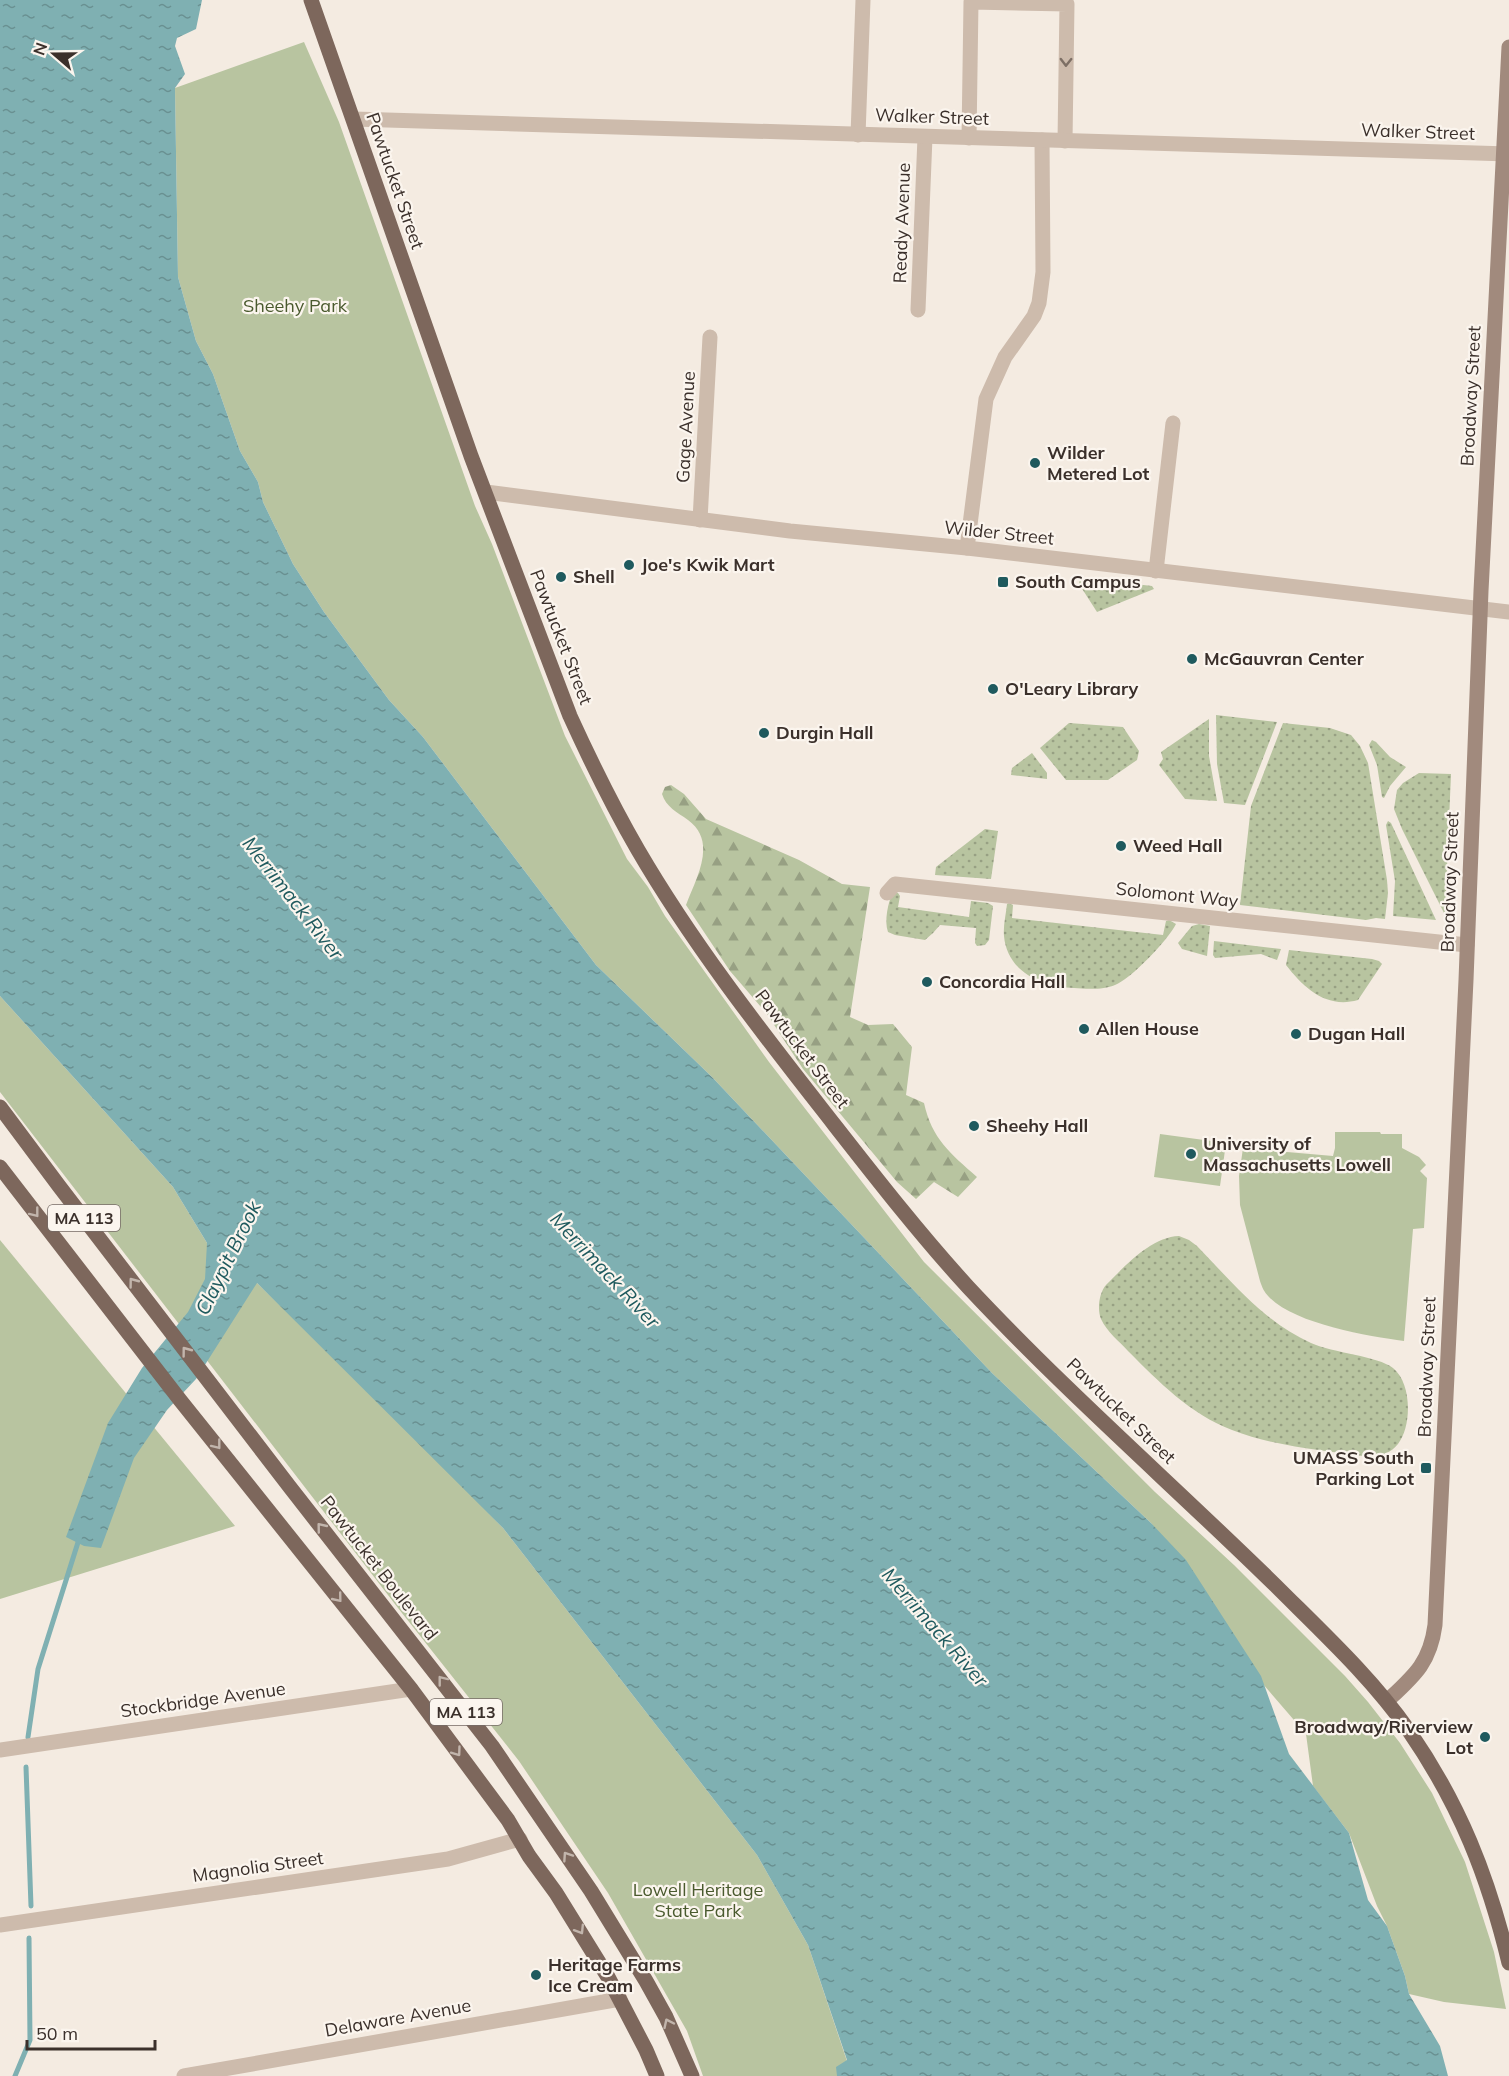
<svg xmlns="http://www.w3.org/2000/svg" width="1509" height="2076" viewBox="0 0 1509 2076" font-family="Mulish,sans-serif">
<defs>
<pattern id="grass-dots" width="8" height="8" patternUnits="userSpaceOnUse" patternTransform="scale(1.5)"><rect width="8" height="8" fill="#b8c4a0"/><path d="M2 2h.1M6 6h.1" fill="none" stroke="#97a083" stroke-width="1.8" stroke-linecap="round"/></pattern>
<pattern id="forest-firs" width="22" height="20" patternUnits="userSpaceOnUse" patternTransform="scale(1.5)"><rect width="22" height="20" fill="#b8c4a0"/><path d="M5 1l3.5 6h-7zM16 11l3.5 6h-7z" fill="#97a083"/></pattern>
<pattern id="water-ripples" width="26" height="14" patternUnits="userSpaceOnUse" patternTransform="scale(1.5)"><rect width="26" height="14" fill="#7fb0b2"/><path d="M2 4q2-2 4 0t4 0M15 11q2-2 4 0t4 0" fill="none" stroke="#699091"/></pattern>
</defs>
<rect width="100%" height="100%" fill="#f4ebe1"/>
<g fill="url(#grass-dots)">
<polygon points="1083,578 1152,586 1154,589 1097,612 1079,584 1080,579"/>
<polygon points="1216,715 1277,722 1245,805 1224,803 1217,764"/>
<polygon points="1209,719 1209,756 1217,801 1185,799 1159,765 1163,759 1161,752"/>
<polygon points="1069,723 1123,727 1139,751 1137,760 1108,780 1066,780 1040,748"/>
<polygon points="1283,723 1330,728 1351,735 1360,746 1368,763 1387,880 1388,893 1385,919 1376,918 1366,920 1240,905 1251,806"/>
<polygon points="1372,740 1376,742 1390,757 1406,767 1390,786 1384,798 1382,797 1377,765 1369,745"/>
<polygon points="1032,753 1047,773 1047,779 1011,775 1012,768"/>
<polygon points="1419,773 1451,774 1445,915 1402,829 1394,809 1397,790 1403,783"/>
<polygon points="1388,821 1391,823 1436,920 1393,916 1395,881 1386,825"/>
<polygon points="985,829 998,831 991,879 935,875 936,867"/>
<path d="M 893,892 L 898,893 L 900,896 L 898,907 L 969,917 L 971,901 L 988,903 L 993,906 L 989,940 L 985,945 L 977,946 L 975,943 L 976,928 L 940,925 L 933,933 L 925,940 L 895,935 L 888,932 C 884,921 888,902 893,892 Z"/>
<path d="M 1009,903 L 1013,905 L 1012,918 L 1163,935 L 1166,921 L 1169,920 L 1176,924 C 1168,940 1131,979 1115,985 C 1104,990 1086,989 1074,988 C 1043,988 1007,972 1004,936 C 1003,926 1006,914 1007,904 Z"/>
<polygon points="1199,924 1210,926 1207,956 1182,949 1178,943 1192,926"/>
<polygon points="1214,941 1281,949 1277,960 1261,954 1215,958 1213,955"/>
<path d="M 1289,950 L 1372,959 L 1379,961 L 1382,964 L 1358,1000 C 1326,1009 1304,988 1286,965 Z"/>
<path d="M 1179,1236 L 1189,1240 L 1197,1246 C 1232,1282 1264,1322 1311,1343 C 1333,1353 1378,1356 1393,1368 C 1412,1383 1412,1426 1398,1444 C 1391,1453 1381,1456 1370,1457 C 1325,1450 1275,1447 1232,1430 C 1190,1414 1159,1382 1128,1351 C 1119,1341 1107,1332 1101,1319 C 1097,1309 1099,1293 1106,1285 C 1125,1266 1151,1237 1179,1236 Z"/>
</g>
<path fill="url(#forest-firs)" d="M 671,785 L 684,794 L 706,819 L 799,860 L 842,884 L 870,887 L 850,1017 L 868,1025 L 893,1024 L 912,1047 L 906,1095 L 924,1103 C 932,1139 950,1153 977,1177 L 958,1197 L 934,1182 L 916,1199 L 897,1182 L 803,1069 L 767,1014 L 730,971 L 686,905 C 696,878 718,842 688,820 C 677,812 666,807 662,794 L 665,787 Z"/>
<g fill="#b8c4a0">
<polygon points="304,42 339,122 475,506 492,544 565,736 627,859 648,887 665,916 769,1062 924,1262 1155,1492 1234,1565 1345,1676 1368,1702 1400,1743 1432,1793 1465,1862 1494,1952 1506,2009 1444,2002 1409,1994 1405,1976 1387,1926 1377,1906 1349,1833 1313,1786 1306,1734 1263,1684 1151,1523 992,1373 712,1077 596,965 423,737 389,700 324,612 293,564 263,502 258,482 240,451 213,374 196,341 178,277 175,88"/>
<polygon points="0,996 173,1187 207,1243 257,1283 397,1418 503,1528 757,1855 808,1945 852,2076 703,2076 687,2031 608,1893 519,1761 398,1608 0,1092"/>
<path d="M 1335,1132 L 1380,1132 L 1381,1134 L 1402,1134 L 1402,1148 L 1419,1157 L 1426,1165 L 1420,1171 L 1427,1178 L 1424,1228 L 1413,1229 L 1404,1341 C 1368,1336 1295,1324 1269,1297 C 1264,1292 1262,1287 1260,1281 L 1240,1205 L 1239,1176 L 1243,1148 L 1333,1156 L 1335,1148 Z"/>
<polygon points="1160,1134 1226,1143 1220,1186 1154,1177"/>
<polygon points="0,1240 235,1526 0,1599"/>
</g>
<polygon fill="url(#water-ripples)" points="0,0 202,0 196,29 177,38 175,46 185,74 175,88 178,277 196,341 213,374 240,451 258,482 263,502 293,564 324,612 389,700 423,737 596,965 712,1077 992,1373 1151,1523 1186,1560 1261,1676 1289,1754 1349,1833 1368,1900 1387,1926 1405,1976 1409,1994 1440,2046 1448,2076 837,2076 836,2067 847,2060 808,1945 757,1855 503,1528 257,1283 196,1379 167,1410 134,1458 101,1548 84,1546 66,1537 108,1423 142,1368 188,1312 205,1279 207,1243 173,1187 0,996"/>
<g fill="none" stroke-linecap="round" stroke-linejoin="round">
<g stroke="#7fb0b2" stroke-width="5">
<polyline points="28,1737 38,1669 80,1536"/>
<polyline points="26,1767 31,1906"/>
<polyline points="15,2076 30,2040 29,1938"/>
</g>
<g stroke="#cdbbac" stroke-width="15">
<polyline points="858,135 863,0"/>
<polyline points="969,138 971,2 1067,4 1065,141"/>
<polyline points="918,310 925,137"/>
<polyline points="700,520 710,337"/>
<polyline points="967,548 986,399 1005,357 1034,316 1039,303 1043,272 1042,140"/>
<polyline points="1156,571 1173,423"/>
<polyline points="887,893 895,884 1467,945"/>
<polyline points="0,1750 411,1689"/>
<polyline points="0,1925 448,1859 520,1839"/>
<polyline points="184,2076 620,1999"/>
</g>
<g stroke="#cdbbac" stroke-width="15">
<polyline points="354,119 1509,154"/>
<polyline points="486,492 790,531 967,548 1509,612"/>
</g>
<path stroke="#a18a7d" stroke-width="15" d="M 1387,1701 C 1414,1676 1430,1663 1435,1625 L 1466,980 L 1481,591 L 1509,47"/>
<g stroke="#7d675c" stroke-width="15">
<path d="M 311,0 L 471,456 L 570,716 C 591,762 613,807 638,850 C 691,941 757,1026 822,1109 C 869,1169 916,1230 968,1287 C 1065,1391 1173,1485 1275,1585 C 1322,1632 1371,1677 1409,1731 C 1460,1805 1488,1876 1509,1963"/>
<polyline points="0,1107 59,1186 289,1486 492,1746 591,1891 646,1981 666,2017 692,2076"/>
<polyline points="0,1167 180,1400 411,1689 508,1820 529,1856 556,1893 608,1977 646,2050 657,2076"/>
</g>
</g>
<defs><path id="oneway-chevron" d="M-2-3.5L2.5 0L-2 3.5" fill="none" stroke-width="1.6" stroke-linecap="round" stroke-linejoin="round" transform="scale(1.5)"/></defs>
<use stroke="#7d6f65" href="#oneway-chevron" transform="translate(1066 62) rotate(91)"/>
<g stroke="#c2b5ac">
<use href="#oneway-chevron" transform="translate(35 1213) rotate(52)"/>
<use href="#oneway-chevron" transform="translate(133 1282) rotate(-127)"/>
<use href="#oneway-chevron" transform="translate(186 1351) rotate(-127)"/>
<use href="#oneway-chevron" transform="translate(217 1445) rotate(52)"/>
<use href="#oneway-chevron" transform="translate(321 1527) rotate(-129)"/>
<use href="#oneway-chevron" transform="translate(338 1598) rotate(51)"/>
<use href="#oneway-chevron" transform="translate(442 1680) rotate(-128)"/>
<use href="#oneway-chevron" transform="translate(457 1752) rotate(54)"/>
<use href="#oneway-chevron" transform="translate(567 1856) rotate(-124)"/>
<use href="#oneway-chevron" transform="translate(580 1930) rotate(58)"/>
<use href="#oneway-chevron" transform="translate(668 2023) rotate(-115)"/>
</g>
<g fill="#1f5a5e" stroke="#fbf5ee" stroke-width="2">
<circle cx="1035" cy="463" r="6"/>
<circle cx="629" cy="565" r="6"/>
<circle cx="561" cy="577" r="6"/>
<rect x="997" y="576" width="12" height="12" rx="3"/>
<circle cx="1192" cy="659" r="6"/>
<circle cx="993" cy="689" r="6"/>
<circle cx="764" cy="733" r="6"/>
<circle cx="1121" cy="846" r="6"/>
<circle cx="927" cy="982" r="6"/>
<circle cx="1084" cy="1029" r="6"/>
<circle cx="1296" cy="1034" r="6"/>
<circle cx="974" cy="1126" r="6"/>
<circle cx="1191" cy="1154" r="6"/>
<rect x="1420" y="1462" width="12" height="12" rx="3"/>
<circle cx="1485" cy="1737" r="6"/>
<circle cx="536" cy="1975" r="6"/>
</g>
<g text-anchor="middle" stroke-width="4.5" stroke-linejoin="round" paint-order="stroke">
<g fill="#fbf5ee" stroke="#756b66" stroke-width="1.5">
<rect x="48" y="1205" width="72" height="26" rx="4.5"/>
<rect x="430" y="1699" width="72" height="26" rx="4.5"/>
</g>
<g font-size="16" font-weight="bold" fill="#3b302b">
<text x="84" y="1224">MA 113</text>
<text x="466" y="1718">MA 113</text>
</g>
<g font-size="18" fill="#3b302b" stroke="#fbf5ee">
<text transform="translate(932 117) rotate(2)" y="6">Walker Street</text>
<text transform="translate(1418 132) rotate(2)" y="6">Walker Street</text>
<text transform="translate(395 181) rotate(71)" y="6">Pawtucket Street</text>
<text transform="translate(902 223) rotate(-88)" y="6">Ready Avenue</text>
<text transform="translate(1471 396) rotate(-87)" y="6">Broadway Street</text>
<text transform="translate(686 427) rotate(-87)" y="6">Gage Avenue</text>
<text transform="translate(999 533) rotate(6)" y="6">Wilder Street</text>
<text transform="translate(561 637) rotate(69)" y="6">Pawtucket Street</text>
<text transform="translate(1450 882) rotate(-88)" y="6">Broadway Street</text>
<text transform="translate(1177 895) rotate(6)" y="6">Solomont Way</text>
<text transform="translate(802 1049) rotate(53)" y="6">Pawtucket Street</text>
<text transform="translate(1427 1367) rotate(-88)" y="6">Broadway Street</text>
<text transform="translate(1121 1411) rotate(44)" y="6">Pawtucket Street</text>
<text transform="translate(379 1568) rotate(52)" y="6">Pawtucket Boulevard</text>
<text transform="translate(203 1700) rotate(-8)" y="6">Stockbridge Avenue</text>
<text transform="translate(258 1867) rotate(-8)" y="6">Magnolia Street</text>
<text transform="translate(398 2018) rotate(-10)" y="6">Delaware Avenue</text>
</g>
<g font-size="18" fill="#4a5a2e" stroke="#fbf5ee">
<text x="295" y="312">Sheehy Park</text>
<text x="698" y="1896">Lowell Heritage<tspan x="698" dy="21">State Park</tspan></text>
</g>
<g font-size="18" font-weight="bold" fill="#3b302b" stroke="#fbf5ee" text-anchor="start">
<text x="1047" y="459">Wilder<tspan x="1047" dy="21">Metered Lot</tspan></text>
<text x="641" y="571">Joe's Kwik Mart</text>
<text x="573" y="583">Shell</text>
<text x="1015" y="588">South Campus</text>
<text x="1204" y="665">McGauvran Center</text>
<text x="1005" y="695">O'Leary Library</text>
<text x="776" y="739">Durgin Hall</text>
<text x="1133" y="852">Weed Hall</text>
<text x="939" y="988">Concordia Hall</text>
<text x="1096" y="1035">Allen House</text>
<text x="1308" y="1040">Dugan Hall</text>
<text x="986" y="1132">Sheehy Hall</text>
<text x="1203" y="1150">University of<tspan x="1203" dy="21">Massachusetts Lowell</tspan></text>
<text x="1414" y="1464" text-anchor="end">UMASS South<tspan x="1414" dy="21">Parking Lot</tspan></text>
<text x="1473" y="1733" text-anchor="end">Broadway/Riverview<tspan x="1473" dy="21">Lot</tspan></text>
<text x="548" y="1971">Heritage Farms<tspan x="548" dy="21">Ice Cream</tspan></text>
</g>
<g font-size="20" font-style="italic" fill="#1f5a5e" stroke="#fbf5ee">
<text transform="translate(293 898) rotate(52)" y="7">Merrimack River</text>
<text transform="translate(228 1258) rotate(-64)" y="7">Claypit Brook</text>
<text transform="translate(605 1270) rotate(47)" y="7">Merrimack River</text>
<text transform="translate(935 1627) rotate(49)" y="7">Merrimack River</text>
</g>
</g>
<g transform="translate(54 54) rotate(290)" stroke="#fbf5ee" stroke-width="4.5" paint-order="stroke">
<path d="M0-4.5L10 22L0 15L-10 22Z" fill="#3b302b"/>
<text y="-9" font-size="16" font-weight="bold" text-anchor="middle" fill="#3b302b">N</text>
</g>
<path d="M27 2040v9h128v-9" fill="none" stroke="#3b302b" stroke-width="3"/>
<text x="36" y="2040" font-size="18" fill="#3b302b" stroke="#fbf5ee" stroke-width="4.5" paint-order="stroke">50 m</text>
</svg>
